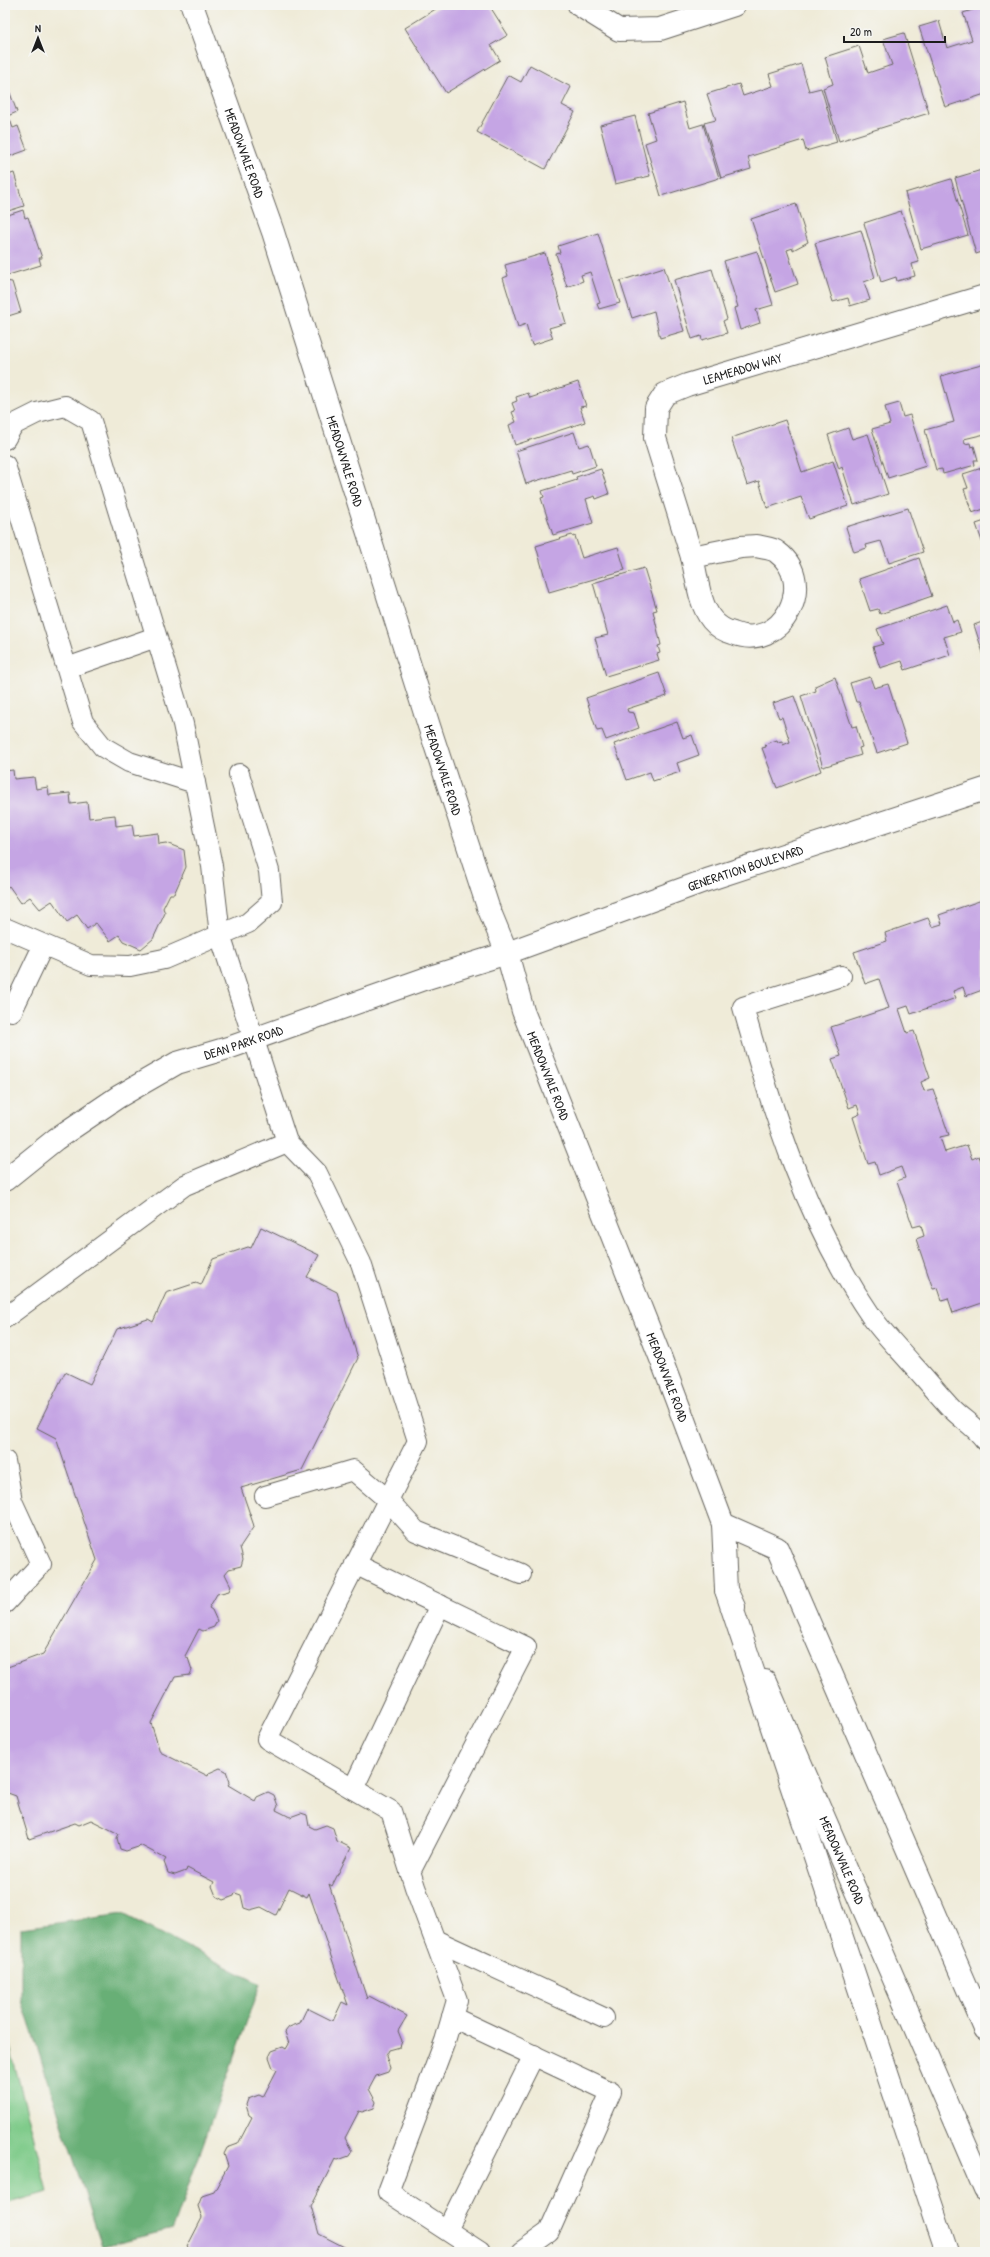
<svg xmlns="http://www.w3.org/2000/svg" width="990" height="2257" viewBox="0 0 990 2257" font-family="'Patrick Hand',sans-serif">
<rect width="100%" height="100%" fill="#f6f6f2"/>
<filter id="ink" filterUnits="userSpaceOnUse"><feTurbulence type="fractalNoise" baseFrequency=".025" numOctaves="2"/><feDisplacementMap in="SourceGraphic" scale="8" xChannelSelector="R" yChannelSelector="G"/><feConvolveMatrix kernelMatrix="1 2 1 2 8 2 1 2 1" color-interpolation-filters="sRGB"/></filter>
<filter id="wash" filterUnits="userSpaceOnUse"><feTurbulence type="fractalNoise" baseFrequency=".012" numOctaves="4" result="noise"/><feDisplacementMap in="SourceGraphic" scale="16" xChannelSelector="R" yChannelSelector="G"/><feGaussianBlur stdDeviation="0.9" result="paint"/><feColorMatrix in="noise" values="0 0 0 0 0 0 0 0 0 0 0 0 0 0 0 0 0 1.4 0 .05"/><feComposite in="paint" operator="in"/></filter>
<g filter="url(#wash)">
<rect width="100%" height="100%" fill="#efebd8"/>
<polygon fill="#7fcb8a" stroke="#4e7453" points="5,2028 48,2192 5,2204"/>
<polygon fill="#67af76" stroke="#426649" points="123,1914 260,1984 173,2229 102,2246 21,1998 21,1928"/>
<g id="blocks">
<g fill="#c5a5e4">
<polygon points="442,5 466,5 468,8 472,5 489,5 508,35 491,45 500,60 446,93 405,28"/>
<polygon points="985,6 985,94 945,107 919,27 939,21 947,48 972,40 963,13"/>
<polygon points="904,33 929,113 839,141 823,88 833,84 825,57 859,46 868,73 892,65 883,39"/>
<polygon points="801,64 809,91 821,88 837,142 806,151 803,140 748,157 751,169 721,178 704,123 716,120 707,94 739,84 743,96 773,86 769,74"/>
<polygon points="530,65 571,87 562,105 575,112 545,169 477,132 508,75 521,82"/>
<polygon points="7,85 17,112 5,117 5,86"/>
<polygon points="683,102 690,128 703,124 719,178 661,196 645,143 656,139 648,113"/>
<polygon points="635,116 650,176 615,184 600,125"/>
<polygon points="10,120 13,128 18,126 27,150 5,158 5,122"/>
<polygon points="985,169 985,251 976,254 955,178"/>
<polygon points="14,173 24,206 5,212 5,176"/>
<polygon points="951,179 968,235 921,249 905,193"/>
<polygon points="796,204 808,242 793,250 793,248 787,250 798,284 775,292 751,219"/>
<polygon points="23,210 25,218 28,217 42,258 39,258 41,265 5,276 5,216"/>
<polygon points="901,211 919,262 912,264 915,276 897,281 896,277 881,282 864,223"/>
<polygon points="861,230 875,278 864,282 870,300 850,306 848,298 833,302 815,243"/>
<polygon points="598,233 620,303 599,309 597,304 600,303 590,272 581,275 583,281 567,287 556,254 560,253 558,246"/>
<polygon points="757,251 773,305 756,310 760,323 740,330 734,308 738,307 724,261"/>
<polygon points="545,253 566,323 549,328 553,338 532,345 526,324 518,327 503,278 508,276 505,265"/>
<polygon points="664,267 684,331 660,338 654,311 632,318 620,281"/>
<polygon points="712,269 727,319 723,321 727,333 702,340 701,336 692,339 674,280"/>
<polygon points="5,281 12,282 21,312 5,317"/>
<polygon points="985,364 985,434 964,439 965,444 970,443 971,447 974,446 978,460 974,460 975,465 943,474 942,469 936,470 925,430 954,422 941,376"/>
<polygon points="578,382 586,406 580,407 585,422 515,445 509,425 516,422 512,412 515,411 512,403 517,401 516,397 528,393 530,398"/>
<polygon points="899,403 903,417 910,415 926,466 888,478 872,429 890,424 885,407"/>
<polygon points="785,420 802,472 833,461 848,506 809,519 801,497 767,508 759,481 747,485 731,438"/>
<polygon points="848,428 852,439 868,434 888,494 854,505 842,467 839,469 828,435"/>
<polygon points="574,432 579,447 589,444 596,466 572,474 571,470 526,484 516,451"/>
<polygon points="985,467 984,509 972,513 964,489 968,488 963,474"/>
<polygon points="601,469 609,494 596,499 595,496 586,499 593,523 553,535 541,498 544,497 542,491 577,480 576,477"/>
<polygon points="908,508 923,552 889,563 881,541 866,545 867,548 854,552 846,527"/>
<polygon points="985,521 985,550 976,524"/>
<polygon points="572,535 573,537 575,536 582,558 618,547 625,570 549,592 536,546"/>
<polygon points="919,558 932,596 880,614 878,609 870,611 859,579"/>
<polygon points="644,568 657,610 653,611 661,645 658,646 660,653 657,654 659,660 606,676 595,638 608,635 593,583"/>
<polygon points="947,605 953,622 957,620 961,632 944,637 950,655 905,670 902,661 880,668 873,647 883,644 877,629"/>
<polygon points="985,621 985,659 974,625"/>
<polygon points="659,673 667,696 627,709 628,712 634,713 639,728 606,740 602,730 597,731 586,698"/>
<polygon points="835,677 852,727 856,726 862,747 859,748 861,755 823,767 801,696 816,691 815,686"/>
<polygon points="870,677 874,688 888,684 907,743 877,753 859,702 856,702 850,683"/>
<polygon points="794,696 821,771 777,788 762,748 766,747 765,744 777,740 778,742 782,741 783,745 790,742 782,717 779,718 773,703"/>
<polygon points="677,722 683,738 692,735 699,755 677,763 680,772 653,781 650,772 627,780 614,744"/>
<polygon points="13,770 14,779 34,777 36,789 48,787 49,795 70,793 71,804 87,802 89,818 115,815 116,826 132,824 134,836 158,833 159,844 166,843 184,850 186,867 174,894 170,894 163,908 165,913 153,939 141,949 123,941 119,935 110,941 96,923 87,929 77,915 67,922 52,901 40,909 30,897 21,903 9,886 5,889 5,771"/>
<polygon points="985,899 985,989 966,996 963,987 953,991 956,998 911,1014 908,1006 899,1009 907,1033 914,1031 930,1078 921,1082 924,1091 933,1089 949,1135 940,1137 945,1152 967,1145 972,1159 979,1156 985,1173 985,1302 953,1313 948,1298 942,1300 938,1288 933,1289 916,1239 924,1236 921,1225 913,1227 897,1181 905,1178 901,1167 879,1175 875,1162 868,1164 853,1117 860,1114 857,1105 849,1108 832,1059 841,1056 831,1027 889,1008 879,979 865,984 854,952 887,941 885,933 928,918 932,927 942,924 939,915"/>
<polygon points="261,1227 319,1255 307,1277 337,1292 358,1358 302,1470 241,1488 254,1526 240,1547 243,1559 241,1566 229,1569 225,1574 231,1586 229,1591 217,1594 209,1608 212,1610 217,1621 214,1627 203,1631 199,1629 185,1656 188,1658 192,1670 190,1675 175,1677 151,1723 160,1752 208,1776 209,1773 220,1768 226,1771 230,1782 228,1785 255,1801 257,1797 268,1792 274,1795 278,1806 276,1810 290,1817 301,1813 307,1815 309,1826 315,1829 326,1825 333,1828 337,1841 351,1848 332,1886 329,1884 367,1999 369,1996 407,2016 398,2031 402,2041 400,2047 389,2050 386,2056 390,2068 388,2072 376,2076 369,2089 376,2102 374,2108 362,2112 359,2111 345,2138 352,2151 349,2156 338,2160 335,2159 311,2206 319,2234 354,2252 196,2252 187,2247 202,2218 198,2206 202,2196 214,2192 228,2166 224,2154 227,2148 238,2144 252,2117 249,2115 246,2105 248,2099 259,2095 263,2097 277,2070 273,2068 269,2057 272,2051 283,2047 286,2049 289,2044 285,2032 289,2027 300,2023 307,2008 333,2021 342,2002 348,2005 309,1893 307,1897 289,1888 276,1915 261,1907 250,1910 244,1908 241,1895 235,1893 234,1896 223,1900 216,1896 212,1886 214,1882 187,1868 186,1871 175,1875 168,1873 164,1862 166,1859 140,1845 138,1847 126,1851 120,1849 117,1838 119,1834 91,1820 79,1825 75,1823 29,1839 16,1796 5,1792 5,1778 7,1773 5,1772 5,1668 43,1654 97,1560 56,1438 37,1428 65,1372 90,1384 117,1329 148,1319 153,1322 166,1293 196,1283 201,1285 213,1259 248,1247 251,1248"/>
</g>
</g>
</g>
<g filter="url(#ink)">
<use href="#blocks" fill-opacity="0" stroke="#66645e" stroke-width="1"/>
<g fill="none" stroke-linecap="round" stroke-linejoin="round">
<g stroke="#66645e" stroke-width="22">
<g id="lane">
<polyline points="5,439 13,425 37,413 65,406 91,421 183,724 212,866 220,935 287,1142 317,1173 361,1263 418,1441 267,1739 391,1811 415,1887 457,2000 445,2041 388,2192 480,2252"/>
<polyline points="5,465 83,722 103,747 129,762 195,783"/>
<polyline points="67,668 156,637"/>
<polyline points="5,928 91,965 130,966 164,959 248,923 272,902 269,871 239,774"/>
<path d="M 841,976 L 743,1007 C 773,1114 807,1223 871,1316 C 883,1333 898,1348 912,1364 C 925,1378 937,1393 950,1407 C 961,1419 975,1426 985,1440"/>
<polyline points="12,1011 43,946"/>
<polyline points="5,1318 185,1185 287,1142"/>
<polyline points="5,1461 12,1501 41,1564 5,1603"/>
<polyline points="265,1496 353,1470 388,1500 416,1531 521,1574"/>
<polyline points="355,1564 526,1647 410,1872"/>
<polyline points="353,1789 440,1605"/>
<polyline points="435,1940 604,2018"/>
<polyline points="452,2017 611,2092 549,2232 521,2252"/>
<polyline points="447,2230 534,2055"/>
</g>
</g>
<g stroke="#66645e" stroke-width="24">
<g id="street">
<polyline points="579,5 619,30 660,29 734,5"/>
<path d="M 757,546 C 763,548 772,548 777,552 C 819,583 781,653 733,633 C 725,631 718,627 712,620 C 699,604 697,577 692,557 L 741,547 Z"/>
<path id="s1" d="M 692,557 L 655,438 L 656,408 L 665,394 L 687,385 L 985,296"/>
<path id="s2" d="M 507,953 L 707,880 L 985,789"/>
</g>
</g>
<g stroke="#66645e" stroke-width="24">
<g id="secondary">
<path id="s3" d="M 192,5 L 273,232 L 429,726 L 488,907 L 507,953 L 523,1011 L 661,1359 L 723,1524 L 726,1590 L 734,1607"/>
<path id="s4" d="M 5,1180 L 56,1139 L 118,1097 L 177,1063 L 231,1047 L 424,979 L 507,953"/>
<polyline points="723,1524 777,1548 985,2029"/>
<path id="s5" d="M 765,1681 L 985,2190"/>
</g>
</g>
<g stroke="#66645e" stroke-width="24">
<polyline id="highway" points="726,1590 947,2252"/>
</g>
<use href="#lane" stroke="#fff" stroke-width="20"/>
<use href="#street" stroke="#fff" stroke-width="22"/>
<use href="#secondary" stroke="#fff" stroke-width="22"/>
<use href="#highway" stroke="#fff" stroke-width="22"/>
</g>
</g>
<g text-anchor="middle" stroke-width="3" stroke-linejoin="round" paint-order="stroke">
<g font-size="13" fill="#1c1c1c" stroke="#f6f6f2">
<text dy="5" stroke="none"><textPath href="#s3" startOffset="157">MEADOWVALE ROAD</textPath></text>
<text dy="5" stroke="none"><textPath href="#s1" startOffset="253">LEAMEADOW WAY</textPath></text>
<text dy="5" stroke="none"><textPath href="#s3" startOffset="481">MEADOWVALE ROAD</textPath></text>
<text dy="5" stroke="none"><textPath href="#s3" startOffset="805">MEADOWVALE ROAD</textPath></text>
<text dy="5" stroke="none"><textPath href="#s2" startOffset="253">GENERATION BOULEVARD</textPath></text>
<text dy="5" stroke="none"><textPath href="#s4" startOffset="278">DEAN PARK ROAD</textPath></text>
<text dy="5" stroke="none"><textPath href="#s3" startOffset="1129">MEADOWVALE ROAD</textPath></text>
<text dy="5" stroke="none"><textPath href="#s3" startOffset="1453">MEADOWVALE ROAD</textPath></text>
<text dy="5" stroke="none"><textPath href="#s5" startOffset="195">MEADOWVALE ROAD</textPath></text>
</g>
</g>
<rect width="990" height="2257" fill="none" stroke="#f6f6f2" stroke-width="20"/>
<g transform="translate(38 38)" stroke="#f6f6f2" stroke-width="3" paint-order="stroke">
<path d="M0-3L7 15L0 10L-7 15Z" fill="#1c1c1c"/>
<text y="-6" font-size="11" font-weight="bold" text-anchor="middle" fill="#1c1c1c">N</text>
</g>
<path d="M844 36v6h101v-6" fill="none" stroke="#1c1c1c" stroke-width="2"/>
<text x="850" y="36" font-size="12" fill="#1c1c1c" stroke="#f6f6f2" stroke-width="3" paint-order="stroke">20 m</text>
</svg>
